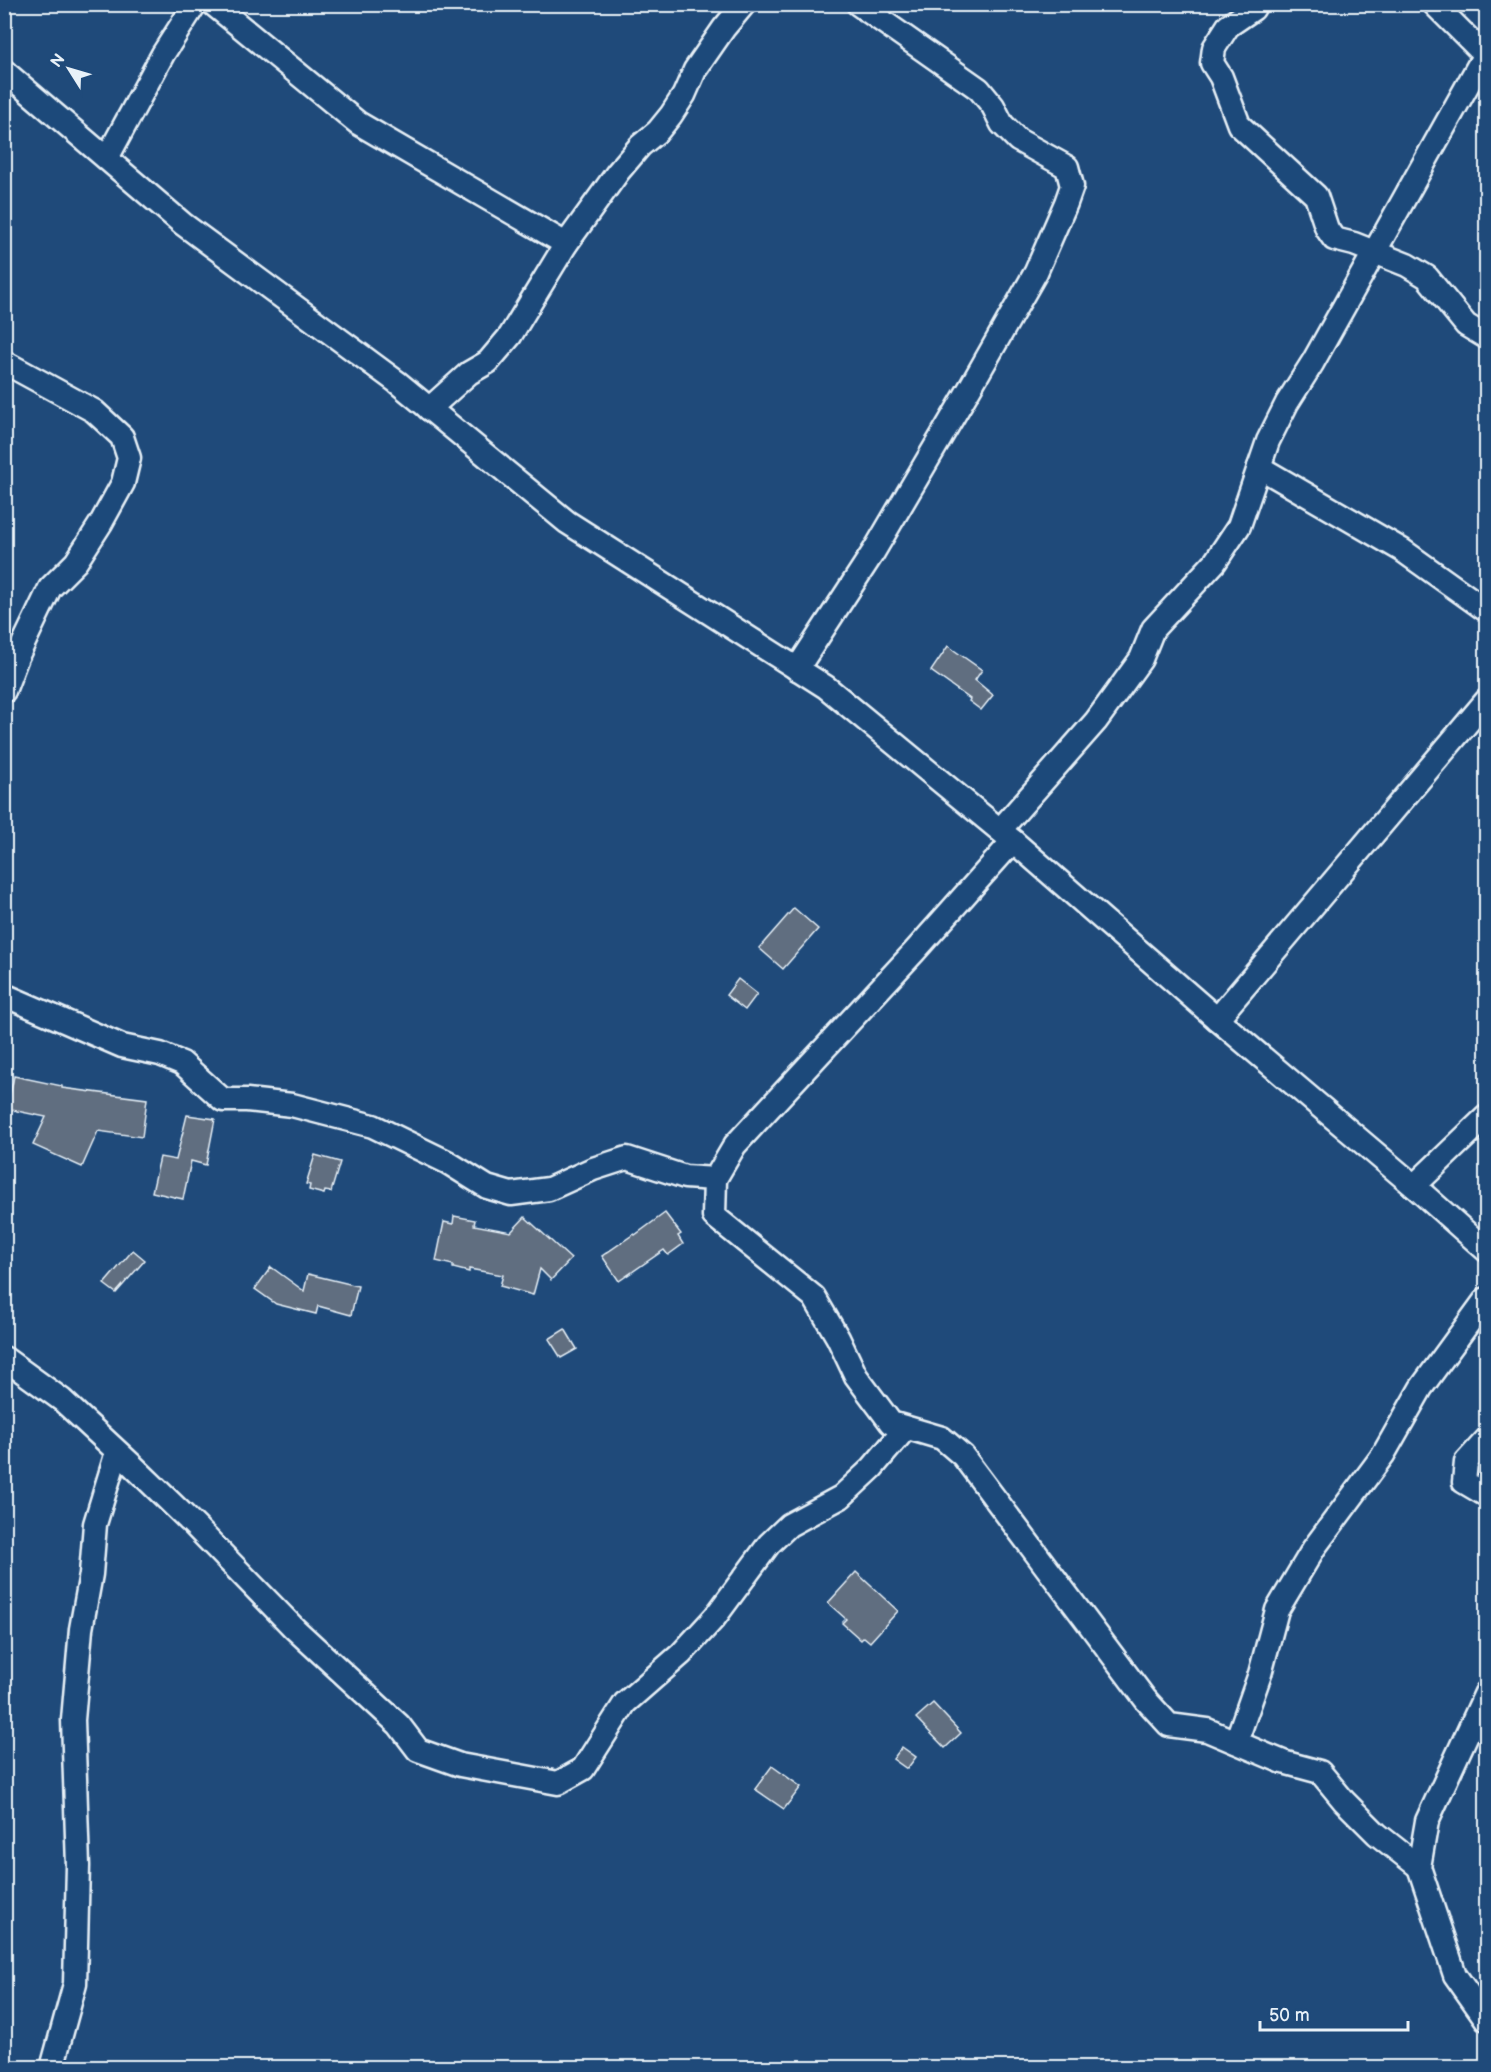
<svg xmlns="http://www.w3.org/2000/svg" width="1491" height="2072" viewBox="0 0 1491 2072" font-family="'Balsamiq Sans',sans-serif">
<rect width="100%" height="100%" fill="#1f4a7a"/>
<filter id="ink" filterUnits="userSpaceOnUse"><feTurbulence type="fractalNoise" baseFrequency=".0167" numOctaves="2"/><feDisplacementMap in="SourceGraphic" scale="12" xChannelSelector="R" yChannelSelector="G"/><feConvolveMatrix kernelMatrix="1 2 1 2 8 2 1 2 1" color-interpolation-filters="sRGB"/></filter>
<g filter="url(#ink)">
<g fill="#606e80" stroke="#e8f1f8" stroke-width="1.5">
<polygon points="948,646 982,670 975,680 993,695 981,710 969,701 970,699 931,671"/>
<polygon points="794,908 818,929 783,969 759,948"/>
<polygon points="738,979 757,994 745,1010 726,995"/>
<polygon points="14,1076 62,1086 62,1088 147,1099 142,1137 98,1131 82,1167 33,1145 46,1117 7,1109"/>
<polygon points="187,1115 215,1119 206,1165 191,1161 183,1199 152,1192 160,1157 176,1160"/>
<polygon points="315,1155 340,1162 331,1192 325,1191 324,1194 309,1190 310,1185 306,1184"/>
<polygon points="665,1213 681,1234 678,1236 683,1244 668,1255 664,1250 619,1281 602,1256 634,1234 635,1235"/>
<polygon points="454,1216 475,1220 474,1225 511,1232 525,1217 571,1259 551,1280 540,1269 533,1295 500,1286 503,1275 469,1269 469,1272 453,1268 453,1265 436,1261 444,1222 453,1224"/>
<polygon points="133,1250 145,1260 116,1293 104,1284"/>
<polygon points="271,1267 304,1291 308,1274 358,1286 351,1315 318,1306 316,1314 276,1304 255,1289"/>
<polygon points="565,1329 577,1349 561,1358 549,1339"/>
<polygon points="856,1572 898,1611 870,1642 864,1637 861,1640 842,1623 846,1619 828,1603"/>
<polygon points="933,1703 961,1733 945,1748 916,1718"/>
<polygon points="902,1747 916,1757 907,1769 893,1759"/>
<polygon points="772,1766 801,1787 784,1809 755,1789"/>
</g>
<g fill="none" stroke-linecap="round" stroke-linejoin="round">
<g stroke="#e8f1f8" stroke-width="27">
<g id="minor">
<polyline points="213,4 358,123 566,244"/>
<polyline points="1256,4 1253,9 1228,26 1214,48 1212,63 1221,77 1239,125 1316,196 1327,229 1334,239 1354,244 1407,265 1427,277 1466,325 1486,337"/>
<polyline points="1434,4 1486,56"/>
<polyline points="4,71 183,224 397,382 567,522 826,687 1013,841 1217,1019 1414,1186 1486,1250"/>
<polyline points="107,158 163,54 195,4"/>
<polyline points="4,362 94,411 122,437 129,458 123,483 101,523 76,562 50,588 17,657 4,691"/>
<polyline points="429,409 469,373 488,362 510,336 566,244 618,172 640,146 658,131 671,115 684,95 695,70 724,28 744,4"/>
<polyline points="1259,467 1402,550 1486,610"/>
<polyline points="797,669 874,551 971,386 1036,272 1066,203 1072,186 1067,167 1018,140 1002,124 993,106 979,89 858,4"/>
<polyline points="1000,830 1096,721 1141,659 1153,629 1215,562 1239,526 1268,441 1287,403 1313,362 1485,54"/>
<polyline points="1013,841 914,952 735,1145 715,1179 714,1216 814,1297 838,1338 856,1376 891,1423 942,1438 963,1456 1146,1700 1169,1725 1207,1730 1283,1762 1320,1772 1344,1801 1377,1834 1419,1867"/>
<polyline points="4,995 122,1046 160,1054 182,1063 223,1100 247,1100 292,1105 373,1126 447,1162 487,1187 511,1194 549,1189 593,1169 627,1158 685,1177 715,1179"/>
<polyline points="1217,1019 1486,701"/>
<polyline points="1414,1186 1486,1117"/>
<polyline points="4,1358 62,1400 133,1466 195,1526 295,1629 399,1725 418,1750 460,1765 558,1783 583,1769 625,1703 681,1654 715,1617 769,1544 789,1525 841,1497 872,1468 906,1428"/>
<polyline points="1486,1440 1466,1462 1464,1482 1486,1495"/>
<polyline points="1486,1693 1427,1821 1419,1867 1455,1975 1486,2019"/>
<polyline points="1236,1742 1260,1674 1277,1610 1314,1548 1383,1455 1421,1388 1486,1299"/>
<polyline points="52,2068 75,1984 78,1866 73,1720 81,1629 91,1574 95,1524 117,1452"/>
</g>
</g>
<use href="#minor" stroke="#1f4a7a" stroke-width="22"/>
</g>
</g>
<rect width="1491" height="2072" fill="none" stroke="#1f4a7a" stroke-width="24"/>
<rect x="12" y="12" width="1467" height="2048" fill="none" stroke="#e8f1f8" stroke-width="2" filter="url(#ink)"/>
<g transform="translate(69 69) rotate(307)" stroke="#1f4a7a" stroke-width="4.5" paint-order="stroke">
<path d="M0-4.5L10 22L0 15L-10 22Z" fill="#e8f1f8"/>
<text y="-9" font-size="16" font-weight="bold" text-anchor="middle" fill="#e8f1f8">N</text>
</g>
<path d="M1260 2021v9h148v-9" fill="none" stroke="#e8f1f8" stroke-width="3"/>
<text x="1269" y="2021" font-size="18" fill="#e8f1f8" stroke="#1f4a7a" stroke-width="4.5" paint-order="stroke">50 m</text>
</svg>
